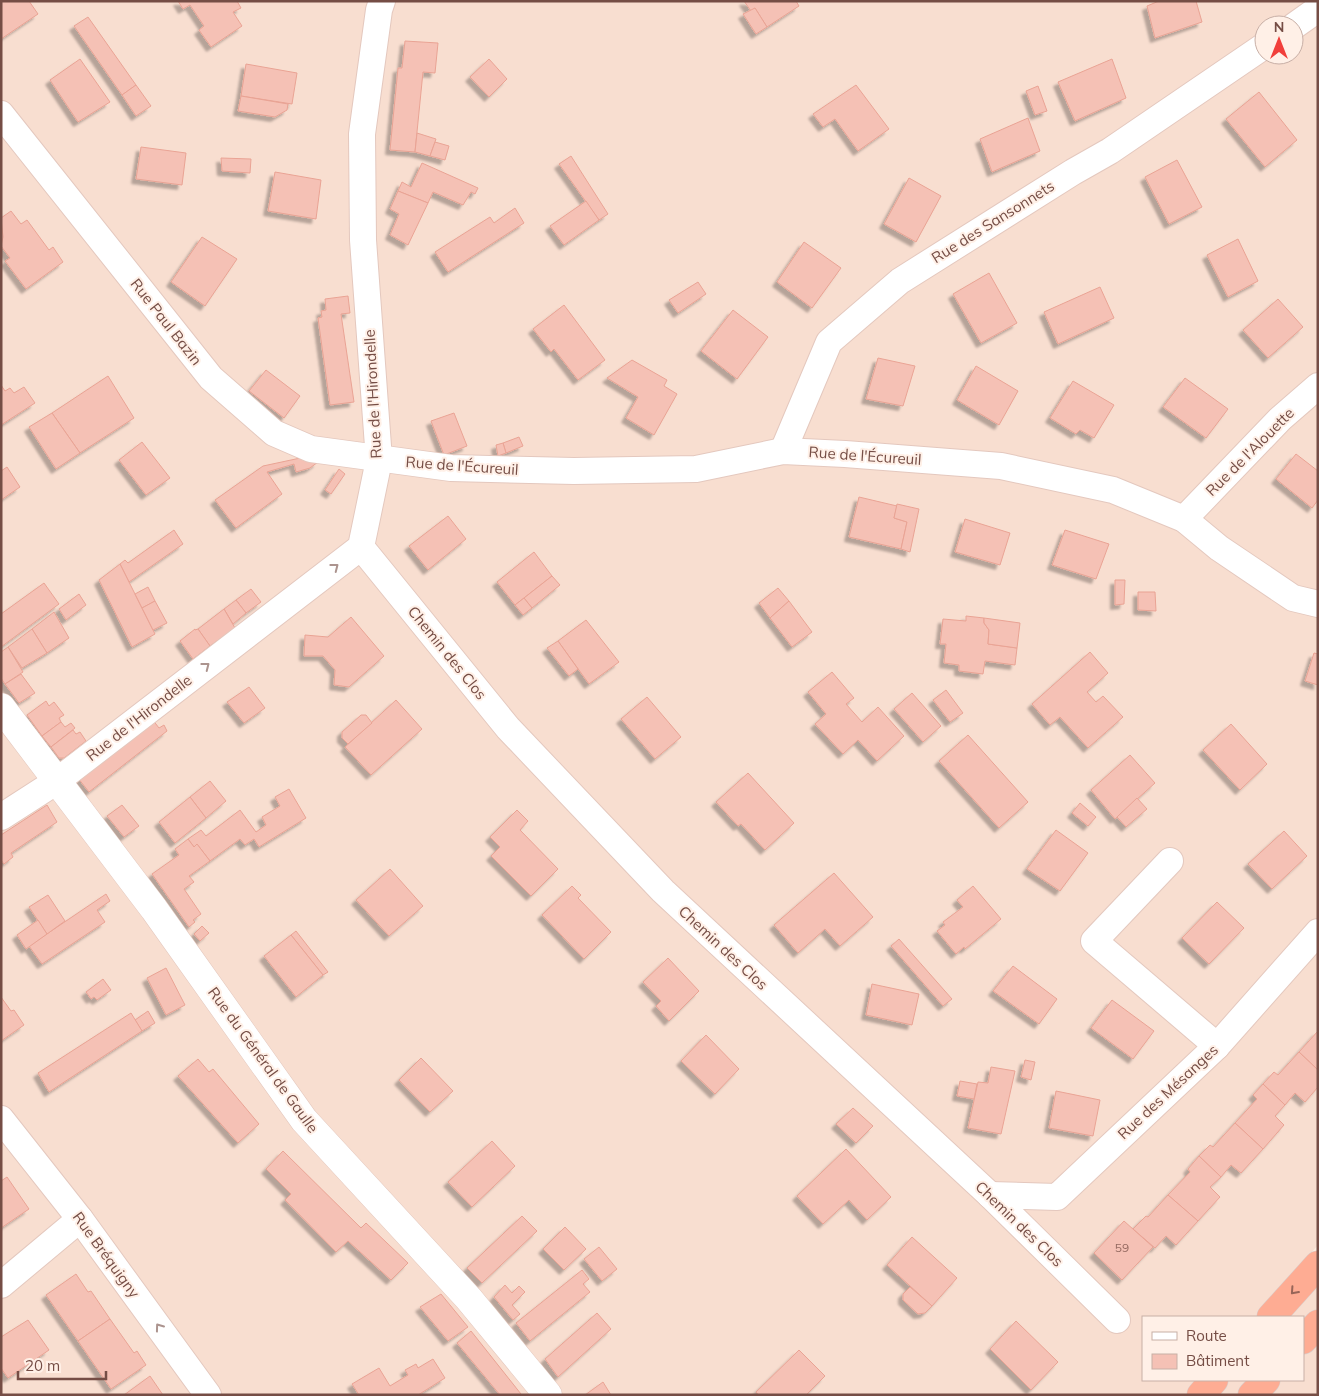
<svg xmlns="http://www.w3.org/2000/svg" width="1319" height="1396" viewBox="0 0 1319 1396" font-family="Mulish,sans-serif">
<defs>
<filter id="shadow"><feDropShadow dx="-4.5" dy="4.5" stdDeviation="1" flood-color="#0004"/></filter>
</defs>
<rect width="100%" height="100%" fill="#feecdf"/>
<path fill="#f8ded0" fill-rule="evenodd" d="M 1,1 L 1318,1 L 1318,1245 L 1311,1253 L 1318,1259 L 1318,1395 L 1,1395 ZM 1264,25 L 1294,25 L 1294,55 L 1264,55 ZM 1143,1317 L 1303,1317 L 1303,1380 L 1143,1380 Z"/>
<g fill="#f5c1b5" stroke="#e9a394" filter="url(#shadow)">
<polygon points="1,1 29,1 38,14 1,39"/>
<polygon points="178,1 237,1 241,8 233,12 242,26 211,47 199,30 204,26 190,5 183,9"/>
<polygon points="744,1 796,1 799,6 767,27 755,8 751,11"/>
<polygon points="1159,1 1196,1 1202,22 1155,38 1147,6"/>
<polygon points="755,8 767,27 756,34 743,14"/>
<polygon points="88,17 136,85 122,95 74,26"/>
<polygon points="405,41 438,43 435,73 423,72 415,152 390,150 398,68 402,68"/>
<polygon points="80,59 110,102 78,122 50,80"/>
<polygon points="489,59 507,79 489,97 470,77"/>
<polygon points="1112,59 1126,98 1075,121 1058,82"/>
<polygon points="246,64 297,73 292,104 241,96"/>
<polygon points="136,85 151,106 136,116 122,95"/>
<polygon points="856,85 889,129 858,151 835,119 823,127 813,114"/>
<polygon points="1038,86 1047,111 1035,115 1026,91"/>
<polygon points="1259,92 1297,140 1265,167 1226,119"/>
<polygon points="241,96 288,104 287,110 275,117 238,111"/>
<polygon points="1028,118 1040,151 992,172 980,139"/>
<polygon points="417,133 436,139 430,156 415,152"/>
<polygon points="435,142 449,146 445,160 430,156"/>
<polygon points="141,147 186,153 182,185 136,179"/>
<polygon points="571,156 608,214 599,220 559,164"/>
<polygon points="221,158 251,159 250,173 222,171"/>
<polygon points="1177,160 1202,207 1169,224 1145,177"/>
<polygon points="422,163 478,188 475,194 471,192 463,205 433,192 428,203 398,191 402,182 411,187"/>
<polygon points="275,172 321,180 316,219 268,211"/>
<polygon points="909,178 941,196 916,242 884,224"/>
<polygon points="398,191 428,203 408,245 390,235 399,214 390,209"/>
<polygon points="586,201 599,220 564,245 550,226"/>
<polygon points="515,208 524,223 448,272 435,252 490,217 494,223"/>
<polygon points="11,211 21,224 27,220 49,250 53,247 63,262 26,289 5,261 10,258 1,246 3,237 1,218"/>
<polygon points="202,237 237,259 205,306 171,282"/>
<polygon points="1238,239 1258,281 1228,297 1207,255"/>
<polygon points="804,242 841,268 812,308 777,282"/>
<polygon points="989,273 1017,323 981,343 953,294"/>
<polygon points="698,282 706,294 678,313 669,300"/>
<polygon points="1100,287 1114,318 1058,344 1044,312"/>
<polygon points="348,296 350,313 341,314 354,402 330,405 318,318 322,317 321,311 326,310 325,299"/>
<polygon points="1278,299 1303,327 1268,358 1243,330"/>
<polygon points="564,305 605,360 578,380 554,349 551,352 533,329"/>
<polygon points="733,310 768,337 737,379 701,351"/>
<polygon points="878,358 915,366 903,406 866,399"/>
<polygon points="632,360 667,380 664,386 677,394 654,435 626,418 638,397 607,378"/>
<polygon points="976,366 1018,391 999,425 957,400"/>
<polygon points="266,370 300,396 284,418 249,391"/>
<polygon points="108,376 134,418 80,453 52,413"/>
<polygon points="1185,378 1228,409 1206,438 1163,407"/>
<polygon points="1073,381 1114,405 1094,438 1080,430 1076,434 1050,418"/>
<polygon points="1,385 5,391 10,388 14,393 24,387 35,403 1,425"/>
<polygon points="52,413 80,453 56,469 29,427"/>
<polygon points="454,413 467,446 444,455 431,421"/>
<polygon points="519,437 523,446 506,453 503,443"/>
<polygon points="142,442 170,478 146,495 119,460"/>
<polygon points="503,443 506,453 498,456 496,445"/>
<polygon points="1296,454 1318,471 1318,500 1312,508 1276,479"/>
<polygon points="305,457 318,462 310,468 296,472 294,464 267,472 282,494 236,528 215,500 263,466"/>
<polygon points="7,467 20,487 1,500 1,471"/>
<polygon points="339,469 345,474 331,494 325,490"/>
<polygon points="859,497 897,506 894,518 907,522 901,549 849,537"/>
<polygon points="897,504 919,509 910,552 901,549 907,522 894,518"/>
<polygon points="448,516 466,539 428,570 409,546"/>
<polygon points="965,519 1010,533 1000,565 955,552"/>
<polygon points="174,530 183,544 129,582 120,564 125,560 128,563"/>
<polygon points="1065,530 1109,544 1096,579 1052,565"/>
<polygon points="534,552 552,576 515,605 497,582"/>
<polygon points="120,564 155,634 132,647 99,580"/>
<polygon points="552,576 560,585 532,608 524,598"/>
<polygon points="1115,580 1125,580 1124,604 1115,605"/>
<polygon points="44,583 59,604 1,647 1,614"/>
<polygon points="148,587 155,601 142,608 135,594"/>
<polygon points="778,588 789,601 770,618 759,603"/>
<polygon points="251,589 261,602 246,613 236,600"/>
<polygon points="1138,592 1155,592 1156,611 1138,610"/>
<polygon points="79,594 86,605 66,620 59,609"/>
<polygon points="524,598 532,608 523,615 515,605"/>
<polygon points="236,600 246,613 233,624 224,609"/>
<polygon points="155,601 167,623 153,630 142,608"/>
<polygon points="789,601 812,632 792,647 770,618"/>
<polygon points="224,609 235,628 210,646 198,629"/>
<polygon points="54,612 69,638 47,653 32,629"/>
<polygon points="966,616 984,618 984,623 989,630 988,644 1017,648 1015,665 985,661 983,674 959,671 959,665 944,663 946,644 940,644 943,619 966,621"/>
<polygon points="351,617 384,656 349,687 334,685 335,670 323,656 304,656 305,635 328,637"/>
<polygon points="984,618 1020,623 1017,648 988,644 989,630 984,623"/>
<polygon points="586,620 619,662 589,684 558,641"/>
<polygon points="32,629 47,653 22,668 8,647"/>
<polygon points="195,629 195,630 198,629 210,646 193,659 180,641"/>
<polygon points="558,641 578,669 569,676 547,648"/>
<polygon points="8,647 23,672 5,684 1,678 1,652"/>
<polygon points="1090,652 1108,673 1087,692 1096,702 1103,696 1123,717 1088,748 1060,717 1050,725 1032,704"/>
<polygon points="1314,653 1318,654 1318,685 1305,681"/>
<polygon points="832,672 854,698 846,704 862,722 878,707 904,736 877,761 858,740 843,754 815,724 826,714 808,692"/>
<polygon points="21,674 35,693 19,703 5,684"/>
<polygon points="249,687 265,708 244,723 227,702"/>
<polygon points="946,690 963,713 950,722 933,700"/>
<polygon points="912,693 941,726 923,742 894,709"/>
<polygon points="647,697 681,737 655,759 621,719"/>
<polygon points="396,700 422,729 371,775 345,747"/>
<polygon points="46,701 49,706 54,702 64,715 59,718 61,722 42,736 27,715"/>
<polygon points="149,715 159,728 164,725 167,731 89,792 74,773"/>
<polygon points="361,715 366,715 372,723 348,744 342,738 342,732"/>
<polygon points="61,722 65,727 71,723 75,728 51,747 42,736"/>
<polygon points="1231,724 1267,764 1240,790 1203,750"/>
<polygon points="73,730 76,734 80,732 86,741 64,758 59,758 51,747"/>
<polygon points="968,735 1028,802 999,828 939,761"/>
<polygon points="1130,755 1155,783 1115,819 1091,790"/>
<polygon points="748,773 794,823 765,850 741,824 738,826 716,802"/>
<polygon points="210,781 226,801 206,818 190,797"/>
<polygon points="289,789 306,818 259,847 254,839 245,845 240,839 210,861 197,844 194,847 188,839 201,830 206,836 240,810 256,832 266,825 262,817 280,806 275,797"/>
<polygon points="190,797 206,818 175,843 159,822"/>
<polygon points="1137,798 1147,809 1126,827 1117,817"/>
<polygon points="1080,803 1096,817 1088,826 1072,813"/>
<polygon points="47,805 57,822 11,853 13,857 4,864 1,860 1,835"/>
<polygon points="122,805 139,826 124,837 107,816"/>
<polygon points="517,810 528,821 520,830 558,869 531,896 491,856 500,847 490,837"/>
<polygon points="1056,830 1088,853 1060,891 1027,869"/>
<polygon points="1284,831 1307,856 1272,889 1248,864"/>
<polygon points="188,839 194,847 197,844 210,861 189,876 194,882 184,889 201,914 193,920 195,922 189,927 152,874 179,855 175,849"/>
<polygon points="390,869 423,906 389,936 356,900"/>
<polygon points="834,873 873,917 840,946 825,929 798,953 774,925"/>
<polygon points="572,886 581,895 578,898 611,932 584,959 542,915"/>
<polygon points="973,886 1001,919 965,949 964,947 956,954 937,931 945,925 943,922 963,907 957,900"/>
<polygon points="106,894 110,901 97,910 105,922 42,964 29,946"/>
<polygon points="48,895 65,921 47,934 29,907"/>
<polygon points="1217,902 1244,928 1209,964 1182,938"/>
<polygon points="38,920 47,934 26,949 17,935"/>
<polygon points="202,926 209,933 200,941 194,934"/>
<polygon points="296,931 328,972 323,975 291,935"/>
<polygon points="291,935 323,975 296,997 264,956"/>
<polygon points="899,939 952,999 943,1006 891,946"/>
<polygon points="668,958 699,991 669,1021 656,1006 661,1001 643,982"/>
<polygon points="1013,966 1057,999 1039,1024 993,991"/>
<polygon points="166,968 185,1005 166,1015 147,978"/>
<polygon points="103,979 111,990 97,1000 94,997 91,999 86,992"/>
<polygon points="872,984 919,994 912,1025 866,1015"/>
<polygon points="1,997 11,1011 14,1010 24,1025 1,1041"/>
<polygon points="1112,1000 1154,1031 1133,1059 1091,1028"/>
<polygon points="148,1011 155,1023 142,1031 135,1020"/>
<polygon points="131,1013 142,1031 49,1092 38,1073"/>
<polygon points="1318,1031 1318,1070 1299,1052"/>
<polygon points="706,1035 739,1069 715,1094 681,1061"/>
<polygon points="1299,1052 1318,1070 1318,1087 1305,1102 1295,1093 1285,1105 1263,1084 1274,1072 1278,1075"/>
<polygon points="421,1058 453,1091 430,1112 399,1080"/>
<polygon points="198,1059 209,1072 213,1069 259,1124 238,1143 178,1076"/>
<polygon points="1025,1060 1035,1062 1031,1080 1021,1077"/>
<polygon points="991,1067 1015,1071 1001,1134 968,1128 978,1082 988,1083"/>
<polygon points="960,1081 977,1084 974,1099 957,1096"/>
<polygon points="1263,1084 1285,1105 1275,1116 1284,1125 1263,1149 1235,1123 1257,1099 1253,1095"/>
<polygon points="1056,1091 1100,1100 1093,1136 1049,1128"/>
<polygon points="853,1108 873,1126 856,1143 836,1124"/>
<polygon points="1235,1123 1263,1149 1241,1173 1231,1165 1221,1177 1199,1156 1210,1145 1213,1147"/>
<polygon points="492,1141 515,1166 472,1207 448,1182"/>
<polygon points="846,1149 891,1197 867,1220 849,1200 823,1224 797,1196"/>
<polygon points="283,1151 361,1228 366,1223 408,1263 391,1280 348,1241 336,1252 285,1200 291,1194 266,1169"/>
<polygon points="1199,1156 1221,1177 1210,1187 1220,1197 1198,1221 1168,1195 1190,1172 1188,1169"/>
<polygon points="7,1177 29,1209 1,1228 1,1181"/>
<polygon points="1168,1195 1198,1221 1176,1245 1166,1236 1155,1248 1133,1229 1146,1216 1148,1217"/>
<polygon points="522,1216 537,1231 482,1283 467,1268"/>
<polygon points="1124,1221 1153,1247 1122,1280 1094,1253"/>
<polygon points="565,1227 586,1249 564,1270 543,1249"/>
<polygon points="912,1237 957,1278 932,1306 887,1265"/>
<polygon points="599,1247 617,1269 602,1281 584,1259"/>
<polygon points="582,1270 589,1279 583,1284 590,1292 530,1341 516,1323"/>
<polygon points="76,1274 88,1292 91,1291 110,1319 78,1341 46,1295"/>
<polygon points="505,1285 512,1293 519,1286 525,1292 512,1305 520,1314 513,1320 494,1297"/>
<polygon points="910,1287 932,1306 925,1313 918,1314 903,1300 903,1294"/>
<polygon points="441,1294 468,1327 448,1341 420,1307"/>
<polygon points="597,1313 611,1329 558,1377 545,1359"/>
<polygon points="110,1319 134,1353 137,1351 146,1365 111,1389 78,1341"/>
<polygon points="28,1320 49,1350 8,1378 1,1368 1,1337"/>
<polygon points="1016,1321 1058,1362 1031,1390 990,1349"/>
<polygon points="471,1331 521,1394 521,1395 500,1395 457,1343"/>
<polygon points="799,1350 825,1376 806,1395 759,1395 756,1392"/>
<polygon points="433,1359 445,1378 418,1395 359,1395 352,1384 379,1368 390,1386 408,1375 405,1370 416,1364 418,1368"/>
<polygon points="150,1376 163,1395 124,1395"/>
<polygon points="603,1382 611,1395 585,1395"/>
</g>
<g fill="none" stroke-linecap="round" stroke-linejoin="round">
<g stroke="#e4c8be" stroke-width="28">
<g id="minor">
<polyline points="1294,26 1318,9"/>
<polyline points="1,114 211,378 274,433 311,449 451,468 574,471 696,469 783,451 845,454 1001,466 1113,490 1184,519 1219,548 1293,598 1318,604"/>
<polyline points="783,451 829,342 900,281 1073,172 1110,151 1264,46"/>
<polyline points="1184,519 1280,419 1318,386"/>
<polyline points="361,547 508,728 663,891 990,1195 1117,1320"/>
<polyline points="1,817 57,781 361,547 379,460 363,240 362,134 379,10 382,1"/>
<polyline points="1170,861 1094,941 1217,1046"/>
<polyline points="1,1119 80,1219 208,1395"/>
<polyline points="990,1195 1057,1197 1217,1046 1318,932"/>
<polyline points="1,1285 80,1219"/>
</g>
</g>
<g stroke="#e4c8be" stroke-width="29">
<polyline id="tertiary" points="1,707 154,909 304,1120 469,1299 548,1395"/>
</g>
<g stroke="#d8cdcb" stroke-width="29">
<g id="trunk">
<polyline points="1271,1317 1318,1265"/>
<polyline points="1303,1340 1318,1324"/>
<polyline points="1201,1395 1214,1380"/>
<polyline points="1252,1395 1266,1380"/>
</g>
</g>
<use href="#minor" stroke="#fff" stroke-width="26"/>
<use href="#tertiary" stroke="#fff" stroke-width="28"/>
<use href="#trunk" stroke="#feac93" stroke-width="28"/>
</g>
<defs><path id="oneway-chevron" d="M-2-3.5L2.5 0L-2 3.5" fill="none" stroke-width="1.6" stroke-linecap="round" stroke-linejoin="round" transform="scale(1.25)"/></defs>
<g stroke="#ac948f">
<use href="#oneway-chevron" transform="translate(335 567) rotate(-38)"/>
<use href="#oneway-chevron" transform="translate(206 666) rotate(-38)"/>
<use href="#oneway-chevron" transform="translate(159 1327) rotate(-126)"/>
</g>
<use stroke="#976558" href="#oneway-chevron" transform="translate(1294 1291) rotate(132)"/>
<g text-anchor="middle" stroke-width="4" stroke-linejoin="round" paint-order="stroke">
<g font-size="12" fill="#956a61">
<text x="1122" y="1252">59</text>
</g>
<g font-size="15" fill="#754d45" stroke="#fff0e7">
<text transform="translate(993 222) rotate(-32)" y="5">Rue des Sansonnets</text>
<text transform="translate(166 322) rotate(52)" y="5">Rue Paul Bazin</text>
<text transform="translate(373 394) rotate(-93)" y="5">Rue de l'Hirondelle</text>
<text transform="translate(1250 452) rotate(-45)" y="5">Rue de l'Alouette</text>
<text transform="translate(865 456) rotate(4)" y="5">Rue de l'Écureuil</text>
<text transform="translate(462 466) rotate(4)" y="5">Rue de l'Écureuil</text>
<text transform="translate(447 653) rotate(51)" y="5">Chemin des Clos</text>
<text transform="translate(139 718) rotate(-38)" y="5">Rue de l'Hirondelle</text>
<text transform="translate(723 948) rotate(43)" y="5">Chemin des Clos</text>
<text transform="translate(263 1060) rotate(54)" y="5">Rue du Général de Gaulle</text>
<text transform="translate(1168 1092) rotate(-43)" y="5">Rue des Mésanges</text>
<text transform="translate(1019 1224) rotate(44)" y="5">Chemin des Clos</text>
<text transform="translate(106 1255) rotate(54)" y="5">Rue Bréquigny</text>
</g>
</g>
<rect width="1319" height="1396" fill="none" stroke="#754d45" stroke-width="5"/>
<rect x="1142" y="1316" width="162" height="65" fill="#fff0e7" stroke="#c8afa6"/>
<rect x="1152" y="1332" width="25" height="8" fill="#ffffff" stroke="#c8afa6"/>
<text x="1186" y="1341" font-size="15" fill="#754d45">Route</text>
<rect x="1152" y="1354" width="25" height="15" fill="#f5c1b5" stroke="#c8afa6"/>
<text x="1186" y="1366" font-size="15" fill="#754d45">Bâtiment</text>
<g transform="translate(1279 40)"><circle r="24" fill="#fff0e7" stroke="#c8afa6"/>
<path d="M0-4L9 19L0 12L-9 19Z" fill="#f13f3b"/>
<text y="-8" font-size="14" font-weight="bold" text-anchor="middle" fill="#754d45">N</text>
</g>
<path d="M18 1371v8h88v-8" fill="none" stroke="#754d45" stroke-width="2.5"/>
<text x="25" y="1371" font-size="15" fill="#754d45" stroke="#fff0e7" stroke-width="4" paint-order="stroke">20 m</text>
</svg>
